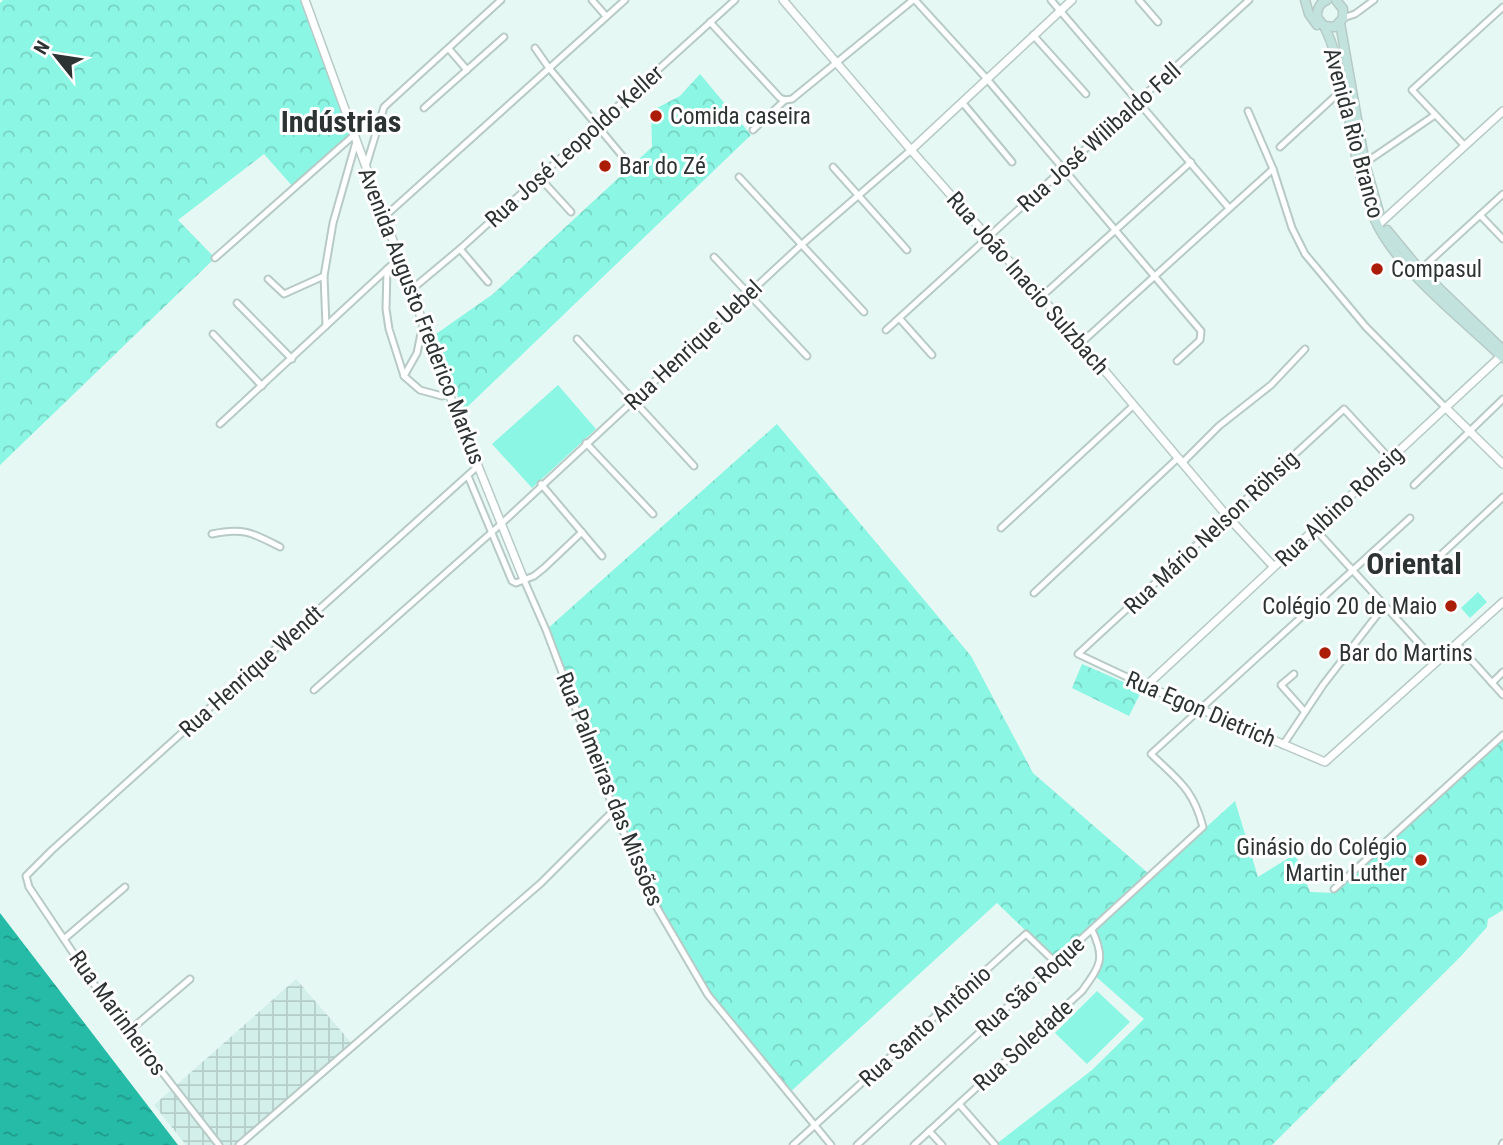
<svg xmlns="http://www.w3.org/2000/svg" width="1503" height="1145" viewBox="0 0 1503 1145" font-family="'Roboto Condensed',sans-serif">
<defs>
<pattern id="industrial-grid" width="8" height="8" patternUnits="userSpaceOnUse" patternTransform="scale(1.75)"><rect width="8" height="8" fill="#d3efe9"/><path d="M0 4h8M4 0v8" fill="none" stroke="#b5cdc8"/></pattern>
<pattern id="forest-crowns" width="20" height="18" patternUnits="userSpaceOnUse" patternTransform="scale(1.75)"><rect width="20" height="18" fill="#8af6e3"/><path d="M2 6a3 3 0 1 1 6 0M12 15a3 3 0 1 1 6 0" fill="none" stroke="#77d3c3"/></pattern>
<pattern id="water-ripples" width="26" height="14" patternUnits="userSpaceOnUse" patternTransform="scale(1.75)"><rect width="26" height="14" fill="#25bba7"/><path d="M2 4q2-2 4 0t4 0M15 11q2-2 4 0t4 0" fill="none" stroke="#209989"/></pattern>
</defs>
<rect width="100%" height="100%" fill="#e5f8f4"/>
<polygon fill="url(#industrial-grid)" points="296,979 355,1047 243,1145 186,1145 154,1105"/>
<g fill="url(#forest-crowns)">
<polygon points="3,0 305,0 354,135 294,188 264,154 178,220 215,258 0,465 0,3"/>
<polygon points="700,74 751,135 463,411 436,334 493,294 652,147 651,111 680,96"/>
<path d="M 777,424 L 971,656 L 1033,773 L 1149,874 L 1056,960 L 997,903 L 788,1094 C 761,1061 732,1029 708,994 C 633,884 593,754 546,630 Z"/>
<polygon points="1082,664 1142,690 1129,716 1072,688"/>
<polygon points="1503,740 1503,910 1488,919 1487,927 1462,955 1272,1145 995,1145 1092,1070 1144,1019 1094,975 1101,949 1092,931 1235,801 1258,877 1295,854 1310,892 1335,893"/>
</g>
<g fill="#8af6e3">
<polygon points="558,385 596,429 532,488 492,444"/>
<polygon points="1478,592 1487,602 1470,618 1461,608"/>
<polygon points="1097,991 1130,1022 1087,1064 1055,1033"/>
</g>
<polygon fill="url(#water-ripples)" points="0,913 178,1145 0,1145"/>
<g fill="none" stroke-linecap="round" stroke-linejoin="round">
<g stroke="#b7cac6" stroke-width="9">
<g id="minor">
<polyline points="592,0 606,16"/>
<polyline points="915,0 987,79 1201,331 1200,340 1177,361"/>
<polyline points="1051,0 1229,208"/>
<polyline points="1139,0 1158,22"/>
<polyline points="1343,18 1355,14 1374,0"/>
<polyline points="710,22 780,98 785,100 792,99 913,0"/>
<polyline points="1033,35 1086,94"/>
<polyline points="535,48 549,68 624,158"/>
<polyline points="449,49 467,70"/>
<polyline points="962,102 1012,162"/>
<polyline points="424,108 504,37"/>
<polyline points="1248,111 1273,169 1292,228 1305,254 1366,327 1446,408"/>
<polyline points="753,130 785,100"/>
<polyline points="1465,146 1412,90 1503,7"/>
<polyline points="1280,147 1342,90"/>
<polyline points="1362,165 1435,115"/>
<polyline points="366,166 384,107 501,0"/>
<polyline points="833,167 907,250"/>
<polyline points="539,177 571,212"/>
<polyline points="739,177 864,312"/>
<polyline points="1480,215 1503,239"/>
<polyline points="383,218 625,0"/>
<polyline points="460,249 488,282"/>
<polyline points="714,257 807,356"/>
<polyline points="215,258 354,135"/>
<polyline points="387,269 386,309 389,329 404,376 420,390 442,396 449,394"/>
<polyline points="1418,272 1503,194"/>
<polyline points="268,279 284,294 324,276"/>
<polyline points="411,290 460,249 735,0"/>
<polyline points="1041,297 1191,162"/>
<polyline points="237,303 292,359"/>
<polyline points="900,319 932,355"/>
<polyline points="326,326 324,276 333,223 356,142"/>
<polyline points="886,330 1249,0"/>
<polyline points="213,334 262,386"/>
<polyline points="577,339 694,466"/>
<polyline points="1081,343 1273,169"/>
<polyline points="404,376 417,353 423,324"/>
<polyline points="220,424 398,259"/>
<polyline points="586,443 653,514"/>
<polyline points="1182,463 1219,426 1271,385 1305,349"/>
<polyline points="468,476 512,581 516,583 534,576 544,568 582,532"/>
<polyline points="541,484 602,556"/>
<polyline points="1414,485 1503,399"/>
<polyline points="1001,528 1134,405"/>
<polyline points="1316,530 1436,662"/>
<path d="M 212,534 C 243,527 253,533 280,547"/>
<polyline points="1429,566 1503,497"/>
<polyline points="524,580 546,630 614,810 653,901 708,995 831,1145"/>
<polyline points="1034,593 1178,458"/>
<polyline points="1457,644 1503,695"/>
<polyline points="1294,674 1281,685 1305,712"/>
<polyline points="1492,683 1503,672"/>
<polyline points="1146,686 1078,654 1344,409 1390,459"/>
<polyline points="314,690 501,524 801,245 911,150"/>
<polyline points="1283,745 1323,685 1384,606"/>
<polyline points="1334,889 1503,735"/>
<polyline points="64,939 125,887"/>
<polyline points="129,1031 190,979"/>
<polyline points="959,1104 995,1145"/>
<polyline points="929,1131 942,1145"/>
<polyline points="219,1145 98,990 29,887 26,876 52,850 478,466"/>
<polyline points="239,1145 541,883 614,810"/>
<polyline points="793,1145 1026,934 1056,963"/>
<path d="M 857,1145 L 1203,827 C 1193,789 1179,781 1151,754 L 1410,518"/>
<path d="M 914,1145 L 1082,991 C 1100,966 1106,959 1092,930"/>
<polyline points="1502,1145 1503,1143"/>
</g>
</g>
<g stroke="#b7cac6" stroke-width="10">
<g id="tertiary">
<polyline points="305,0 449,394 524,580"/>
<polyline points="783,0 911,150 1078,339 1227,516 1273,566"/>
<polyline points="911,150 1072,0"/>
<polyline points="1378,225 1503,111"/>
<polyline points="1501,356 1146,686 1325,762 1503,602"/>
<polyline points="1446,408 1503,464"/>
</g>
</g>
<g stroke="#b7cac6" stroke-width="11">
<g id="secondary">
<polyline points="1305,0 1309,14 1317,25"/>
<path d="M 1327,0 C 1319,3 1317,9 1317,17 C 1320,22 1324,25 1326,30 C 1353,89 1348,167 1378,226 C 1403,274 1464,320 1503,358"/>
<polyline points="1340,23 1365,164 1379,212"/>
<polyline points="1325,26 1335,27 1343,18 1343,9 1336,0"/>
<polyline points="1387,230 1420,270 1503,350"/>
</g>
</g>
<use href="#minor" stroke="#fff" stroke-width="5"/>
<use href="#tertiary" stroke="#fff" stroke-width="7"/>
<use href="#secondary" stroke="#c1e2dd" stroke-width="8"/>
</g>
<g fill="#ac1d07" stroke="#fff" stroke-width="2.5">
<circle cx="656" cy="116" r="7"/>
<circle cx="605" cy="166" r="7"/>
<circle cx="1377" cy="269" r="7"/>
<circle cx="1451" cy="606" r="7"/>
<circle cx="1325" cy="653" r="7"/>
<circle cx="1421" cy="860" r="7"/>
</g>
<g text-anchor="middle" stroke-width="6" stroke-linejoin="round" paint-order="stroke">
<g font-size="23" fill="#2c3332" stroke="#fff" text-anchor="start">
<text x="670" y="124">Comida caseira</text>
<text x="619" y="174">Bar do Zé</text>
<text x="1391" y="277">Compasul</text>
<text x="1437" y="614" text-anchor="end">Colégio 20 de Maio</text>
<text x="1339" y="661">Bar do Martins</text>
<text x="1407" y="855" text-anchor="end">Ginásio do Colégio<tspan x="1407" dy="26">Martin Luther</tspan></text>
</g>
<g font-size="23" fill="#2c3332" stroke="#fff">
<text transform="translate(1354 133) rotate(75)" y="8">Avenida Rio Branco</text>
<text transform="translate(1099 137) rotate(-42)" y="8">Rua José Wilibaldo Fell</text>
<text transform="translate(574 146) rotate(-42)" y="8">Rua José Leopoldo Keller</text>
<text transform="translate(1028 283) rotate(49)" y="8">Rua João Inacio Sulzbach</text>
<text transform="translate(422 316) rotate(69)" y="8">Avenida Augusto Frederico Markus</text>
<text transform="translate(693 345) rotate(-43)" y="8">Rua Henrique Uebel</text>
<text transform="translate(1339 506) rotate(-43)" y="8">Rua Albino Rohsig</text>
<text transform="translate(1211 532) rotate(-43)" y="8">Rua Mário Nelson Röhsig</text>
<text transform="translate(251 671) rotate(-42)" y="8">Rua Henrique Wendt</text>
<text transform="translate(1201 709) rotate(23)" y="8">Rua Egon Dietrich</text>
<text transform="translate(610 789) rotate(68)" y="8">Rua Palmeiras das Missões</text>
<text transform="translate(1030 986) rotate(-42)" y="8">Rua São Roque</text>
<text transform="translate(118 1013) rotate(54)" y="8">Rua Marinheiros</text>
<text transform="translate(925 1026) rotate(-42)" y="8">Rua Santo Antônio</text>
<text transform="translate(1023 1045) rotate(-42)" y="8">Rua Soledade</text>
</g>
<g font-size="30" font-weight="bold" fill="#2c3332" stroke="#fff">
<text x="341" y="132">Indústrias</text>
<text x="1414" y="574">Oriental</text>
</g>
</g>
<g transform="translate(56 56) rotate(300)" stroke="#ffffff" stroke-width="5" paint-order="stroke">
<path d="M0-5L12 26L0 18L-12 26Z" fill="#2c3332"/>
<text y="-10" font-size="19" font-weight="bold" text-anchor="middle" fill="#2c3332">N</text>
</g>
</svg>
